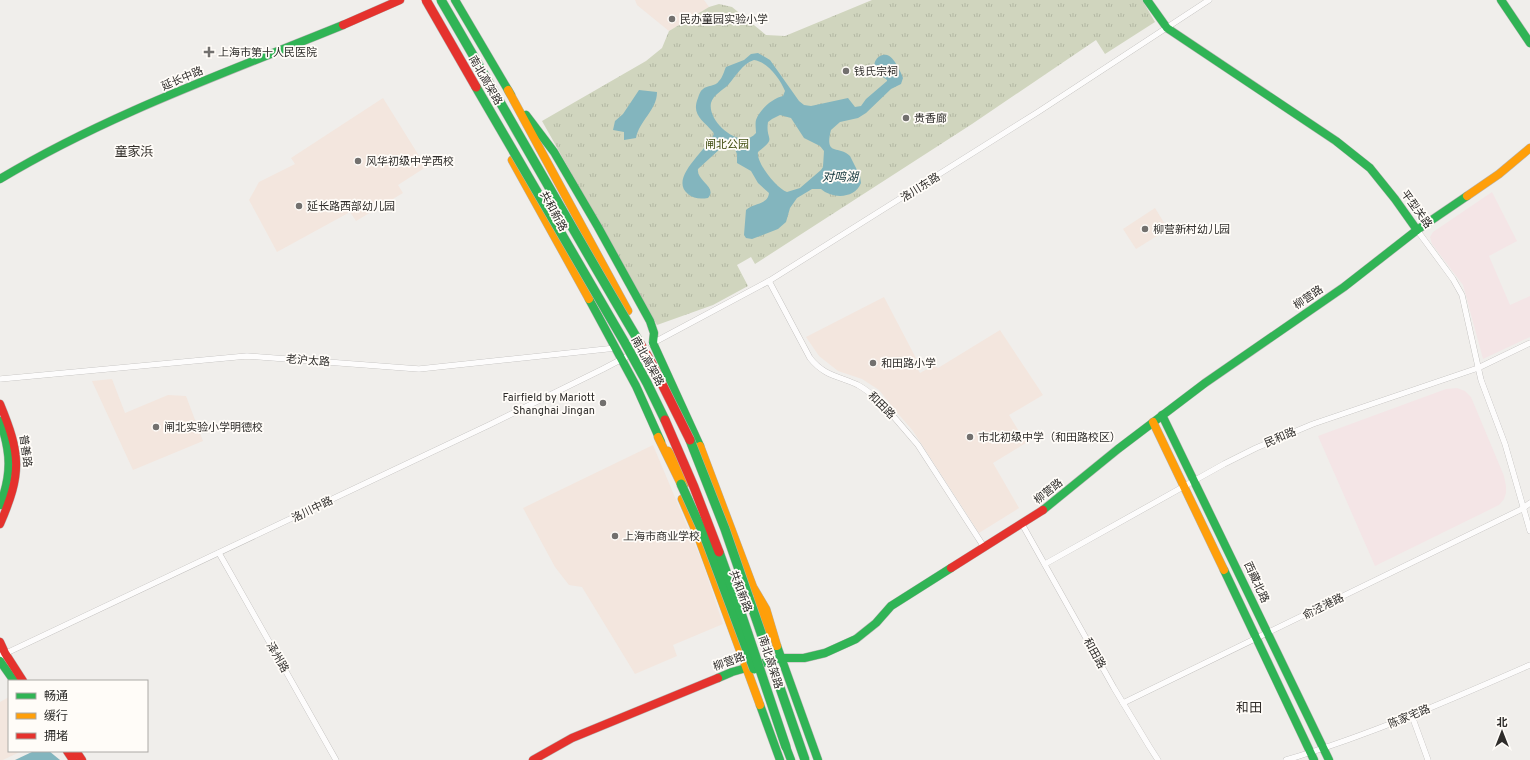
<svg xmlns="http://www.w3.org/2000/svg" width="1530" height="760" viewBox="0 0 1530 760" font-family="Overpass,'Noto Sans SC',sans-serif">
<defs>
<pattern id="park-tufts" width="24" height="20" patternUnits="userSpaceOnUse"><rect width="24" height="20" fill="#d0d5be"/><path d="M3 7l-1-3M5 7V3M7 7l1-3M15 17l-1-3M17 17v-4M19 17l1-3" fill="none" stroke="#b3b7a3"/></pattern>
</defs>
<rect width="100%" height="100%" fill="#f0eeeb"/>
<g fill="#f4e5e6">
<polygon points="1492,192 1517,241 1489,256 1510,305 1530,296 1530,337 1483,359 1463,285 1432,244 1430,237 1433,232"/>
<polygon points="1457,388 1465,391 1471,397 1504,476 1506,486 1506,493 1504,499 1499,505 1375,566 1318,436 1446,389"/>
</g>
<g fill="#f3e6de">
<polygon points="635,0 704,0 709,7 669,31 637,5"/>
<polygon points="383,98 426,167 398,185 403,193 356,221 350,212 277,252 249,200 259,182 295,164 291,158"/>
<polygon points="1155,208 1168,229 1136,249 1123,229"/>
<polygon points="884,297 918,362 917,368 920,373 934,365 938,368 1000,330 1043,395 1009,415 1026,443 993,463 1019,508 979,533 913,431 894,409 879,390 862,379 838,371 819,356 806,337"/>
<polygon points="112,379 125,413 168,395 186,396 203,441 133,470 92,381"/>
<polygon points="653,445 703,564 723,624 673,645 677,656 635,674 582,587 569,585 555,567 523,508"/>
<polygon points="9,697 9,751 22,751 3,760 0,760 0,702"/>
</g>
<polygon fill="url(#park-tufts)" points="872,0 1142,0 1155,22 1105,54 1096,40 972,124 755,264 751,257 737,265 748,286 713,305 657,325 542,121 646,61 662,48 669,31 709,7 719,4 732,7 766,35 785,36"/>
<g fill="#83b5be" fill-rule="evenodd">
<path d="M 758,53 L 770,60 L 799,101 L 804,105 L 811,106 L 848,98 L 855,107 L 861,106 L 866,99 L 887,81 L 887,80 C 883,77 877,74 875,69 C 872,62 879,53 887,55 C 894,57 901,72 903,78 L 901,84 L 891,89 L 866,113 L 858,118 L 840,122 L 831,130 C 824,157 839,145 850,156 L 860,176 L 861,183 C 855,199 832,199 821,189 L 812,189 L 797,198 L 790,208 L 786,222 L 778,229 L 752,239 L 746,238 L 744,235 L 746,210 C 753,203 768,205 769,193 L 758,183 L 751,171 L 737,163 L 737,154 L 734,147 L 729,145 L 722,147 L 698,169 C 696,181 718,187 708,198 C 700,199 694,199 688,194 C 668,178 708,149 714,134 L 713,132 C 703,120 691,115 698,98 C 699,95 700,91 703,89 C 707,85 715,87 719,81 C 723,77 724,71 726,67 L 744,60 L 751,54 ZM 754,60 C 768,62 780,79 785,91 L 783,96 C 773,98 760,109 756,120 C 755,124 756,129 756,133 C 742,151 707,122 711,103 C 713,95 723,90 728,85 C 736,76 742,64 754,60 ZM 780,115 L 791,118 L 804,138 L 820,146 L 824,151 L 823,167 L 821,170 L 800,188 L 787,192 C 777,189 756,163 758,152 C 778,136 765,142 768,122 L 772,119 Z"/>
<path d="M 639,90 L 657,92 C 657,110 639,121 636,138 L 624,140 L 624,132 L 613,130 L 615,121 L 623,114 Z"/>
<polygon points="34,751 49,751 60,760 15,760"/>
</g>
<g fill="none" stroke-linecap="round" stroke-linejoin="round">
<g stroke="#b5b3b1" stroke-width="6">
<g id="street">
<polyline points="1417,230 1453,279 1462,295 1481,380 1505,444 1530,531"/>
<path d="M 769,281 L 810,358 C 824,376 839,376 858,385 C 867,390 874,396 881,402 L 918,445 L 984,547"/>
<polyline points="651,344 769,281 1038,112 1209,0"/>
<polyline points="0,379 247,356 419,369 616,348"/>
<polyline points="1022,524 1114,688 1149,746 1158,760"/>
<polyline points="219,553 336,760"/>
<polyline points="1045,564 1224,464 1256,448 1313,424 1478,368 1530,343"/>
<polyline points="0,656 489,425 603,369 643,348"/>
<polyline points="1123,703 1522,509 1530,503"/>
<polyline points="1412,716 1428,760"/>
<path d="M 1286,760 C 1370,735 1450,700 1530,665"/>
</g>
</g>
<g stroke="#b5b3b1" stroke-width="9">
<g id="fast">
<polyline points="455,0 511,95"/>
<polyline points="1147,0 1167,28 1336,141 1370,168 1395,199 1417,230"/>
<polyline points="1501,0 1530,43"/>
<polyline points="526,115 554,152 598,227 650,321 654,333 653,343 700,446"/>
<path d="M 0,179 C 108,114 228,72 343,25"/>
<polyline points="589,299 636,386 661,442"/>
<polyline points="1162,415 1329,760"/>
<path d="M 0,421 C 11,452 12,474 0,505"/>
<polyline points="1043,510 1118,449 1205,383 1344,287 1417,230 1467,196"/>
<polyline points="1224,570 1314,760"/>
<polyline points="777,646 818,760"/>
<polyline points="0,661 14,681"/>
<polyline points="718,678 732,672 781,658 804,658 825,653 856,639 876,623 891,606 951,568"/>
<polyline points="760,705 780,760"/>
<polyline points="786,747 791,760"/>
</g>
</g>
<g stroke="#b5b3b1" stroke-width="9">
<g id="slow">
<polyline points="508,90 628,311"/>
<polyline points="512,160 589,299"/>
<polyline points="1467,196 1499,174 1530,148"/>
<polyline points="1153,422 1224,570"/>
<polyline points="658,437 681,484"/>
<polyline points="700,446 753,587 766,609 777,646"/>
<polyline points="668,451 677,463 686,483"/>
<polyline points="682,499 698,536 760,705"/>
<polyline points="756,600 767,634"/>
</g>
</g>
<g stroke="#b5b3b1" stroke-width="9">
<g id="jam">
<polyline points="343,25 400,0"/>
<path d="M 0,404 C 21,455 22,473 0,524"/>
<polyline points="951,568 1043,510"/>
<polyline points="0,642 5,653 23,681"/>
<polyline points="67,751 73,760"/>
<polyline points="76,751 82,760"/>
<polyline points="533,760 572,738 718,678"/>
</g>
</g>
<use href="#street" stroke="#fdfcfc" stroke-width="5.5"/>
<use href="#fast" stroke="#30b455" stroke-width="8"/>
<use href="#slow" stroke="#ff9f0a" stroke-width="8"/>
<use href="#jam" stroke="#e5322d" stroke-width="8"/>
<g stroke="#b5b3b1" stroke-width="10" stroke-linecap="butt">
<g id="fast-bridge">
<path d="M 441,0 C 507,113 571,227 638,340"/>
<polyline points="476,87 625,343 647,383 665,420"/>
<polyline points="690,440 725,529 805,760"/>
<polyline points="681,484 704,535 754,669"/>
<polyline points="719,552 742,616 786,747"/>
</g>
</g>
<g stroke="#b5b3b1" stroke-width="10" stroke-linecap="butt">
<g id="jam-bridge">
<polyline points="426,0 476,87"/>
<polyline points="638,340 652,364 690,440"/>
<polyline points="665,420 694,487 719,552"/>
</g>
</g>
<use href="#fast-bridge" stroke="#30b455" stroke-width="9"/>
<use href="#jam-bridge" stroke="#e5322d" stroke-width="9"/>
</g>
<g fill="#72706e" stroke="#fffcf8" stroke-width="1.5">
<circle cx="672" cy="19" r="4"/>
<path d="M207 46h4v4h4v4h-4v4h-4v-4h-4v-4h4z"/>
<circle cx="846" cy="71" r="4"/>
<circle cx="906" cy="118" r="4"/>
<circle cx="358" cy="161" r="4"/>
<circle cx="299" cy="206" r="4"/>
<circle cx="1145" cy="229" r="4"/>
<circle cx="873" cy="363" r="4"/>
<circle cx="603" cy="403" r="4"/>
<circle cx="156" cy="427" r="4"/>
<circle cx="970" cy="437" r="4"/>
<circle cx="615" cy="536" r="4"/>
</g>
<g text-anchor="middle" stroke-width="3.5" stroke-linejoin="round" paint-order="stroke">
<g font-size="11" fill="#2e2c2a" stroke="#fffcf8" text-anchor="start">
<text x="680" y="23">民办童园实验小学</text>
<text x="218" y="56">上海市第十人民医院</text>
<text x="854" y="75">钱氏宗祠</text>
<text x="914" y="122">贵香廊</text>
<text x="366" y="165">风华初级中学西校</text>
<text x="307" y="210">延长路西部幼儿园</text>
<text x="1153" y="233">柳营新村幼儿园</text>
<text x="881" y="367">和田路小学</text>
<text x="595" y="401" text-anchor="end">Fairfield by Mariott<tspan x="595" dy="13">Shanghai Jingan</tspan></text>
<text x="164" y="431">闸北实验小学明德校</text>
<text x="978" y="441">市北初级中学（和田路校区）</text>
<text x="623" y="540">上海市商业学校</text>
</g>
<g font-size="11" fill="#2e2c2a" stroke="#fffcf8">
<text transform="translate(182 78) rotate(-23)" y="4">延长中路</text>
<text transform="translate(486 80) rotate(60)" y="4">南北高架路</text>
<text transform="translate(920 187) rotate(-32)" y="4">洛川东路</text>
<text transform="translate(1417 209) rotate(54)" y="4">平型关路</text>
<text transform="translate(554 211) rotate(61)" y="4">共和新路</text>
<text transform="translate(1308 297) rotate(-34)" y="4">柳营路</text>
<text transform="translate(308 360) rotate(4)" y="4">老沪太路</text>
<text transform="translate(648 361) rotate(61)" y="4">南北高架路</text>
<text transform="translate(882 405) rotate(45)" y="4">和田路</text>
<text transform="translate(1280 437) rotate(-23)" y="4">民和路</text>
<text transform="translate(26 451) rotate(82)" y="4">普善路</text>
<text transform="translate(1048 491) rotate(-38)" y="4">柳营路</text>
<text transform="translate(312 509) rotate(-26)" y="4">洛川中路</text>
<text transform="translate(1257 582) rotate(65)" y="4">西藏北路</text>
<text transform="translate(741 591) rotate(69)" y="4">共和新路</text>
<text transform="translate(1323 606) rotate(-26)" y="4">俞泾港路</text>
<text transform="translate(1095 653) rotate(61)" y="4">和田路</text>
<text transform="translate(278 657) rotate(60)" y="4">泽州路</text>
<text transform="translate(729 661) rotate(-20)" y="4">柳营路</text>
<text transform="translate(771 662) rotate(72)" y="4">南北高架路</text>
<text transform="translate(1409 716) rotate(-22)" y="4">陈家宅路</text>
</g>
<g font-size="11" fill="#3f4b0e" stroke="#fffcf8">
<text x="727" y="148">闸北公园</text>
</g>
<g font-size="12" font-style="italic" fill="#11353b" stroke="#fffcf8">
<text x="840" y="181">对鸣湖</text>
</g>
<g font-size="13" fill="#312d29" stroke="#fffcf8">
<text x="134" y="156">童家浜</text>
<text x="1249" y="712">和田</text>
</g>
</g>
<rect x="8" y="680" width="140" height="72" fill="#fffcf8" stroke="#aba9a6"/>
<rect x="16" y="693" width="20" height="6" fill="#30b455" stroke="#aba9a6"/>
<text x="44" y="700" font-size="12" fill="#2e2c2a">畅通</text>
<rect x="16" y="713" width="20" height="6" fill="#ff9f0a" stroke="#aba9a6"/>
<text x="44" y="720" font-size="12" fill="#2e2c2a">缓行</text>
<rect x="16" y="733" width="20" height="6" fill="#e5322d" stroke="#aba9a6"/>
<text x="44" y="740" font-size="12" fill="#2e2c2a">拥堵</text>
<g transform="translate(1502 732)" stroke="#fffcf8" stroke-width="3" paint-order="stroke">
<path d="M0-3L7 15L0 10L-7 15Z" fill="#2e2c2a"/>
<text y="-6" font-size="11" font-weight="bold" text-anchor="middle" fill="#2e2c2a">北</text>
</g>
</svg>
